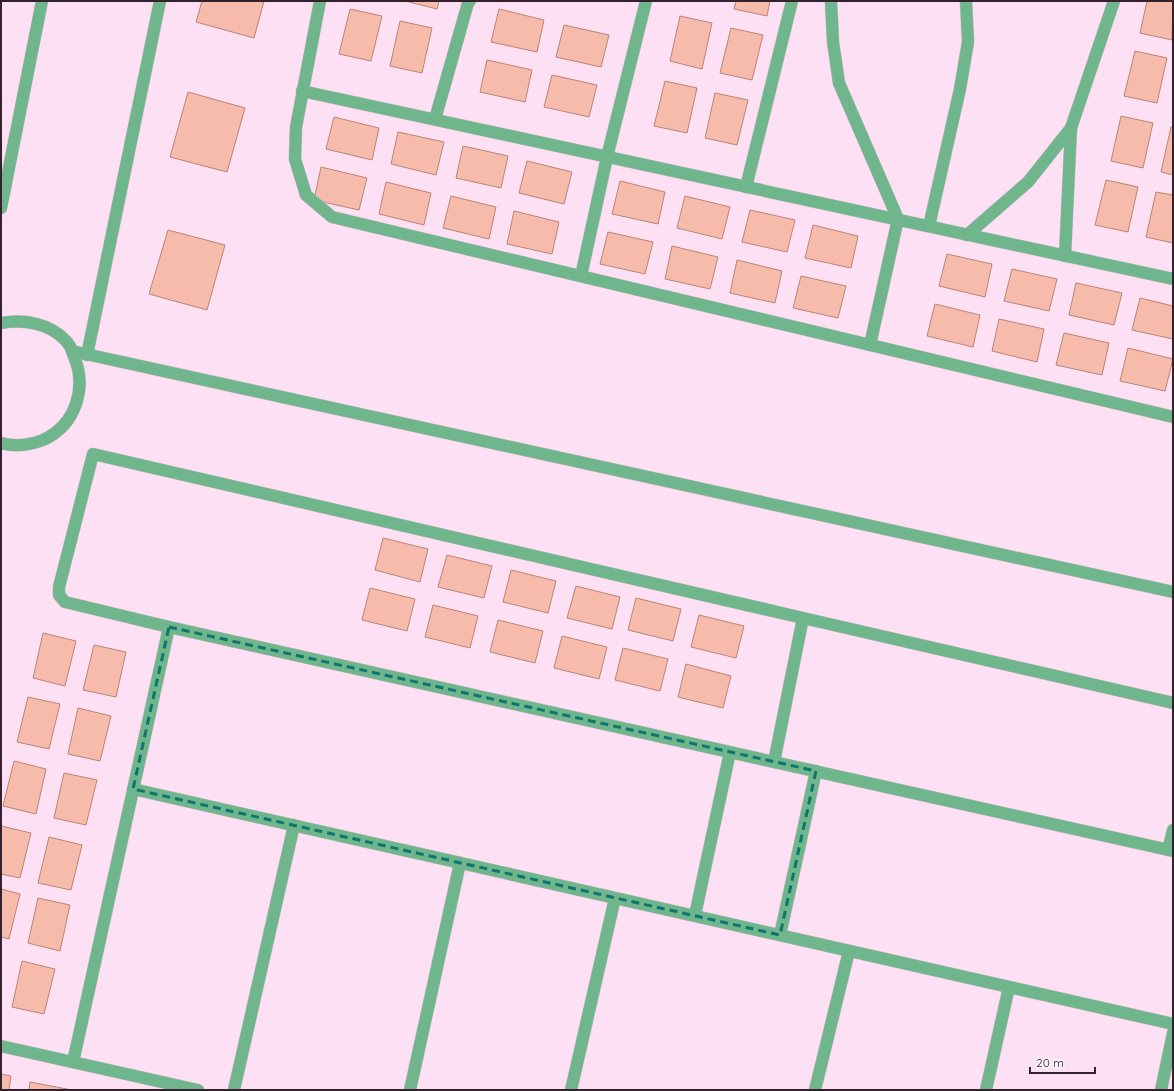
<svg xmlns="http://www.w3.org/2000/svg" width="1174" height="1091" viewBox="0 0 1174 1091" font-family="Quicksand,sans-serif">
<rect width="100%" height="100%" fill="#fee0f5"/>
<g fill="#f6bbaa" stroke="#bb8474">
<polygon points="202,1 264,1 254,38 196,22"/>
<polygon points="405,1 439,1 437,9"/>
<polygon points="736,1 770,1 767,16 734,9"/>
<polygon points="1147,1 1173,1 1172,40 1140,33"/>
<polygon points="350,9 382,16 371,61 339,54"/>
<polygon points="499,9 544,20 537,52 491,42"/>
<polygon points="680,16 712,23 702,69 670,61"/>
<polygon points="400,21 432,28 422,73 390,66"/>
<polygon points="564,25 609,35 601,67 556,57"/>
<polygon points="731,28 763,35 752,80 720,73"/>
<polygon points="1135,51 1167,58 1157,103 1124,96"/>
<polygon points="487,60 532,70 525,102 480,92"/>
<polygon points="552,75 597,85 589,117 544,107"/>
<polygon points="665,81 697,88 687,133 654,126"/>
<polygon points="188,92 245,108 227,172 170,157"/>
<polygon points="715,93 748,100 737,145 705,138"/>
<polygon points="1121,116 1153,123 1143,168 1111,161"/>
<polygon points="334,117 379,128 372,160 326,149"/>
<polygon points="1171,127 1173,128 1173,175 1161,172"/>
<polygon points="398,132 444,142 436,175 391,164"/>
<polygon points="463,146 508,156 501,188 456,178"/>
<polygon points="527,161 572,172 564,204 519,193"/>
<polygon points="321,167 367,178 359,210 314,200"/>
<polygon points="1106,180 1138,187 1128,232 1095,225"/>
<polygon points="620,181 665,192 658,224 612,214"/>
<polygon points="386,182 431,193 424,225 379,214"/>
<polygon points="1156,192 1173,195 1173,243 1146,237"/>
<polygon points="451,196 496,207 489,239 443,228"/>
<polygon points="685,196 730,207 722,239 677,228"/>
<polygon points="750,210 795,220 787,252 742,242"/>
<polygon points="514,211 559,222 552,254 507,244"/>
<polygon points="813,225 858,236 851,268 805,258"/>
<polygon points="168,230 225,245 207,310 149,294"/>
<polygon points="608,232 653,242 645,274 600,264"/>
<polygon points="672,246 718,257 710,289 665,279"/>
<polygon points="947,254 992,264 985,297 939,286"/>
<polygon points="737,260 782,271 775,303 730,293"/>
<polygon points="1012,269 1057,279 1049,311 1004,301"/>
<polygon points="801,276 846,286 838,318 793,308"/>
<polygon points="1076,283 1122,293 1114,325 1069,315"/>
<polygon points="1140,298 1173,306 1173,339 1132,330"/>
<polygon points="935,304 980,315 973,347 927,336"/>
<polygon points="999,319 1044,329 1037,362 992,351"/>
<polygon points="1064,333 1109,343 1102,375 1056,365"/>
<polygon points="1128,348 1173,359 1165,391 1120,381"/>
<polygon points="383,538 428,549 420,582 375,570"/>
<polygon points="447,555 492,566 484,598 438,587"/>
<polygon points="511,570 556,581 548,613 503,602"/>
<polygon points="576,586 620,597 612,629 567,618"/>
<polygon points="370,588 415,599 407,631 362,620"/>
<polygon points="636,598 681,609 673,641 628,630"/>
<polygon points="433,605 478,616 470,648 425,637"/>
<polygon points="699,615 744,626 736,658 691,647"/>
<polygon points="498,620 543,631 535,663 490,652"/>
<polygon points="43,633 76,641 65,686 33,678"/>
<polygon points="562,636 607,647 599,679 554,668"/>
<polygon points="94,645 126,652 116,697 83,690"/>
<polygon points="623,648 668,659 660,691 615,680"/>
<polygon points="686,664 731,676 723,708 678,697"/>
<polygon points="28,697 60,704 49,749 17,742"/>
<polygon points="78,708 111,716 100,761 68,754"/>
<polygon points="14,761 46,769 36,814 3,806"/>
<polygon points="64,773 97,780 86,825 54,818"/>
<polygon points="1,826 31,833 20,878 1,874"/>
<polygon points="49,837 82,845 71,890 38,883"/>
<polygon points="1,889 20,894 9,939 1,937"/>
<polygon points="38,898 70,905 60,951 28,943"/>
<polygon points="22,961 55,969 44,1014 12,1007"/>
<polygon points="1,1074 11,1076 9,1090 1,1090"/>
<polygon points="30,1082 72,1090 29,1090"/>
</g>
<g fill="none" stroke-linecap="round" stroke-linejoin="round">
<g stroke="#d9bed1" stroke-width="13">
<g id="street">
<polyline points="320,1 296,127 295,159 306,195 332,217 1173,417"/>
<polyline points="831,1 833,42 839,83 898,219 870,345"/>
<polyline points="302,91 1173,279"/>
<polyline points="435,119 468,3 470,1"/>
<polyline points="746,187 792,1"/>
<polyline points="1,208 42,1"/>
<polyline points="929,226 960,89 968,42 966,1"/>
<polyline points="967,235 1028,182 1071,128"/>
<polyline points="1065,256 1071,128 1114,1"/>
<polyline points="581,276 607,157 646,1"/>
<path d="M 1,323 C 23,319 50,323 66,341 C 69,344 72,350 73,354 C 88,387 76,425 43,440 C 30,445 15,447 1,443"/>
<polyline points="72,351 1173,592"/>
<polyline points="87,355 160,1"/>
<polyline points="803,618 1173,703"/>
<polyline points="774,762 803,618 93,454 59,587 59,595 65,602 169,627 1173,851"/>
<polyline points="133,789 1173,1024"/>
<polyline points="1168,850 1173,830"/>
<polyline points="695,915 730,752"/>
<polyline points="780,935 816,771"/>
<polyline points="1,1046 198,1090"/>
<polyline points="73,1062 169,627"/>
<polyline points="234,1090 294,825"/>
<polyline points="410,1090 460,863"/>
<polyline points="571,1090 615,898"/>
<polyline points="815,1090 849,951"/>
<polyline points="986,1090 1009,987"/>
<polyline points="1161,1090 1173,1033"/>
</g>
</g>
<use href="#street" stroke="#6fb68d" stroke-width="12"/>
</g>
<path fill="none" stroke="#0f766e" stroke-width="3" stroke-dasharray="8 5" stroke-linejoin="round" d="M 169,627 L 816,771 L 780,935 L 133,789 Z"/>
<rect width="1174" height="1091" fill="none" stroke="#33212e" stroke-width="4"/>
<path d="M1030 1067v6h65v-6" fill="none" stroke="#33212e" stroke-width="2"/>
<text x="1036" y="1067" font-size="12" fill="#33212e" stroke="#fef4fb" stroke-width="3" paint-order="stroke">20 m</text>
</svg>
